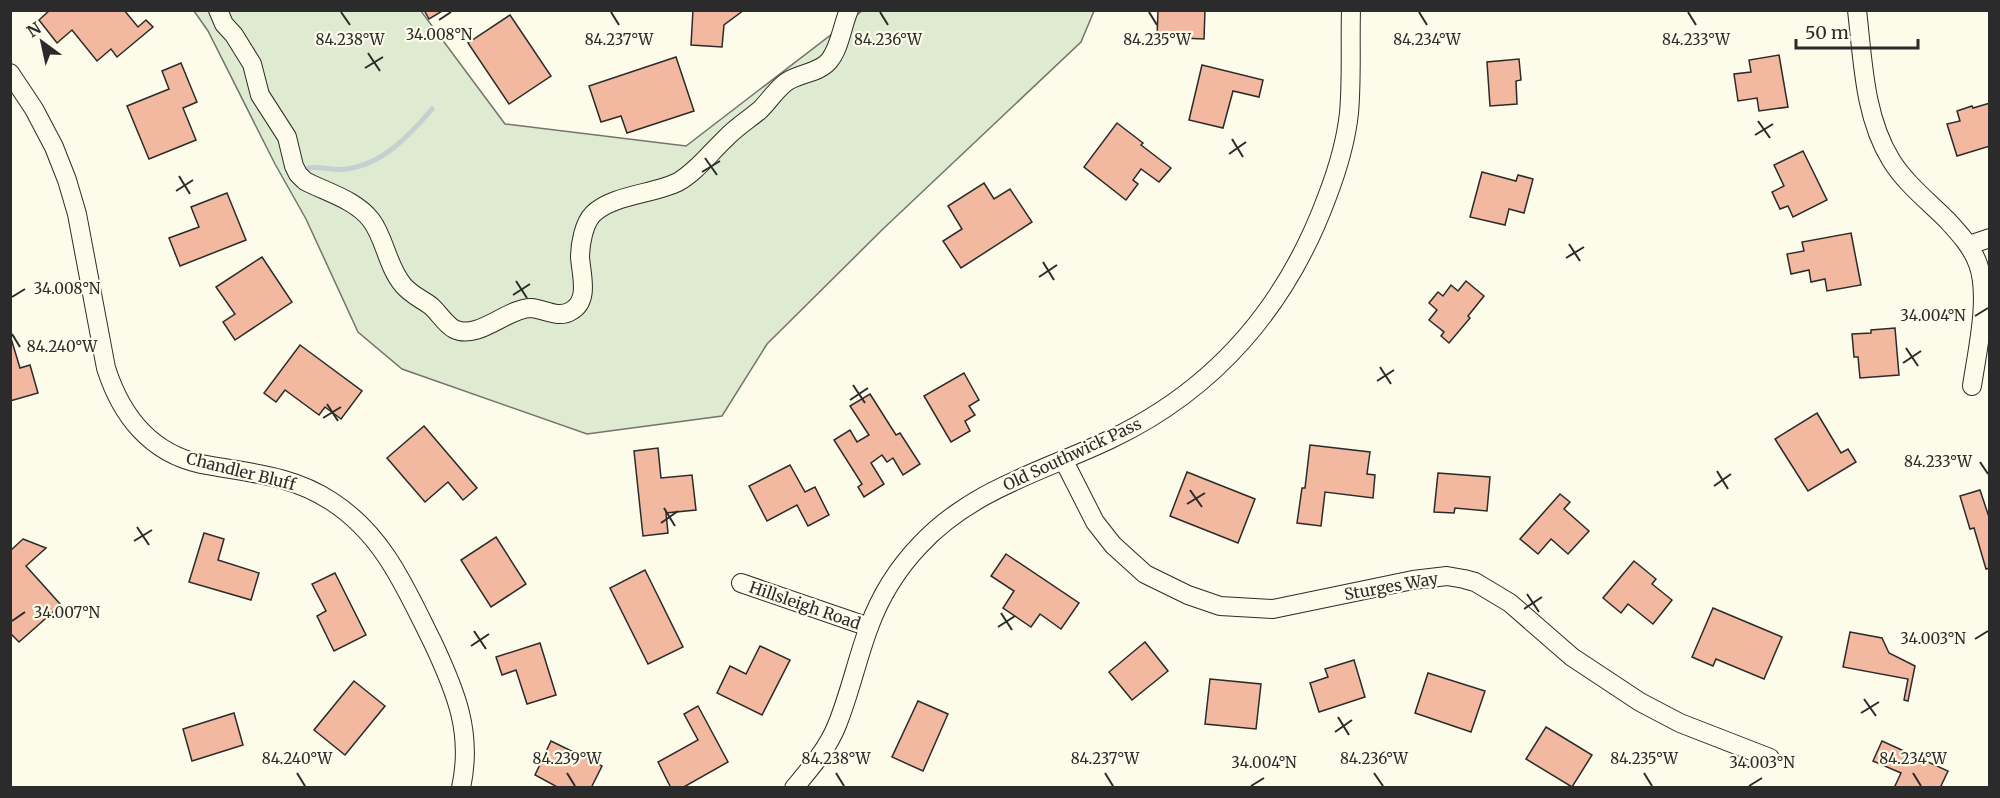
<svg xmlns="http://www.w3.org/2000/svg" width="2000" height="798" viewBox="0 0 2000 798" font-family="Merriweather,serif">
<rect width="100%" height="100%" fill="#fdfbea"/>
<polygon fill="#deebd1" stroke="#74746e" stroke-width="1.5" points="194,11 421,11 505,124 686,146 862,11 1094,11 1081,42 884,228 767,344 722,416 587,434 402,369 358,332 306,219 275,164 208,31"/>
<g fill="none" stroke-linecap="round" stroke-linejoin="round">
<path stroke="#c7d0d0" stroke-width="5" d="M 308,168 C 321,166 333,171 346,169 C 382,165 410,135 432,109"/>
</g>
<g fill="#f2b8a0" stroke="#2b2b2b" stroke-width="1.5">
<polygon points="50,10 124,10 138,27 146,20 153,27 117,57 111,49 97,61 72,30 57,43 39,20"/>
<polygon points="424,10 444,10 429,19"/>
<polygon points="693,10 744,10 724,25 722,47 691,45"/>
<polygon points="1158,10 1205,10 1204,39 1157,37"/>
<polygon points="510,15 551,76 509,104 468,43"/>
<polygon points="1779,55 1788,107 1759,111 1757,98 1738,101 1734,74 1751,72 1749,60"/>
<polygon points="676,57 694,111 627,133 621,116 601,122 589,86"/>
<polygon points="1519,59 1521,80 1516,81 1517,104 1490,106 1487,62"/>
<polygon points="181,63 197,102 183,108 196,140 149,159 127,106 169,89 162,71"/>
<polygon points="1202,65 1263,80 1259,97 1233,91 1223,128 1189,120"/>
<polygon points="1990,103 1990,146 1957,156 1947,124 1960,121 1957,111 1972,106 1973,108"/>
<polygon points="1117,123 1143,143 1141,145 1171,168 1159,182 1141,169 1133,180 1138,184 1126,200 1084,167"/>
<polygon points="1803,151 1827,200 1793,217 1788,206 1780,209 1772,192 1784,186 1774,165"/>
<polygon points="1482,172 1516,181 1518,175 1533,179 1524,213 1509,209 1505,225 1470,217"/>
<polygon points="984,183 994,199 1010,189 1032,222 961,268 943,241 962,229 948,206"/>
<polygon points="227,193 246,240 180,266 169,238 199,227 191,207"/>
<polygon points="1851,233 1861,285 1827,291 1825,279 1811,282 1809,270 1791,274 1787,254 1804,251 1802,242"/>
<polygon points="262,257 292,302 235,340 223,322 235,314 216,287"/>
<polygon points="1466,281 1484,296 1468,316 1470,318 1449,343 1441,336 1444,332 1429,320 1437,310 1429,303 1438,292 1443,296 1451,285 1458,291"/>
<polygon points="1895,328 1899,375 1860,378 1858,357 1854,357 1852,334 1871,333 1871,330"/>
<polygon points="10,335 20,368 30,365 38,393 10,401"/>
<polygon points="300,345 362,391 341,419 325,407 319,415 285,390 276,402 264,393"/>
<polygon points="964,373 979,400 969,406 975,415 965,421 970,431 951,442 924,396"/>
<polygon points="870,394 896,435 900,433 920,464 903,475 893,458 887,462 882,455 871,463 884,484 864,497 858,487 862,484 834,440 850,430 857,442 869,435 850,406"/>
<polygon points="1817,413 1841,453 1848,449 1856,462 1808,491 1775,439"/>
<polygon points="424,426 477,488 463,500 448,482 425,502 387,458"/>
<polygon points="1310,445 1370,452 1367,474 1375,475 1373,498 1325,492 1321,526 1297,523 1302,488 1305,488"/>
<polygon points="658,448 661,478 692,475 696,510 666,513 668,533 643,536 634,451"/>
<polygon points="790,465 805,492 815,487 829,515 808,526 797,505 767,521 749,486"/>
<polygon points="1187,472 1255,499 1238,543 1170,516"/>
<polygon points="1438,473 1490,477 1487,511 1455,508 1454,513 1434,512"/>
<polygon points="1980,490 1990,520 1990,568 1986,569 1974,528 1970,529 1960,496"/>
<polygon points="1560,494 1570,502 1564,509 1589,531 1568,554 1551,539 1538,554 1520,539"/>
<polygon points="204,533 224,539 218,560 259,573 251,600 189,582"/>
<polygon points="496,537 526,584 491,607 461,560"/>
<polygon points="23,539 46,548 26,566 61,605 19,642 10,633 10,551"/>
<polygon points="1006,554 1079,603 1061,629 1040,614 1031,627 1003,608 1014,591 991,576"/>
<polygon points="1634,561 1656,579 1652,584 1672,600 1653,624 1628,604 1621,613 1603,598"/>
<polygon points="645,570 683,647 648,664 610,588"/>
<polygon points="335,573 366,635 334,651 317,616 326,611 312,584"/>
<polygon points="1713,608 1782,637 1764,679 1716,659 1713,666 1692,657"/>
<polygon points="1850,632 1882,638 1889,653 1915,666 1908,701 1904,700 1908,679 1843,667"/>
<polygon points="1145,642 1168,671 1132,700 1109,672"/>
<polygon points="540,643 556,695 527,704 516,670 502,675 496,657"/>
<polygon points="760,646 790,660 762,715 717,693 730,666 746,674"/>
<polygon points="1354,660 1365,697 1319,712 1310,683 1328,677 1325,669"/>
<polygon points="1428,673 1485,691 1471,732 1415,713"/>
<polygon points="1210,679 1261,684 1256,729 1205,724"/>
<polygon points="354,681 385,706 345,755 314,730"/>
<polygon points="918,701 948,714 923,771 892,757"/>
<polygon points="698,706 728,762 682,788 671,788 658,762 698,740 684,714"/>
<polygon points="234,713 243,745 192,761 183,729"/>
<polygon points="1546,727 1592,755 1572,787 1526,759"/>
<polygon points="551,741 602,766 591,788 559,788 535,775"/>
<polygon points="1882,741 1948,771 1940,788 1894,788 1901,773 1873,761"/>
</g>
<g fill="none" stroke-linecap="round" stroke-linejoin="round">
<g stroke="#2b2b2b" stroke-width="20">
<g id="minor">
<path d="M 218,10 L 224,24 L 234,35 L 252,64 L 260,95 L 287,137 L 294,166 L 298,174 L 305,181 C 326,192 356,200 371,220 C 385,238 387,266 403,285 C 411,295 422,299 431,306 C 439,313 445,324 454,329 C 478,341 507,308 531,308 C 544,309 558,319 571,311 C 590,301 581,274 580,257 C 580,244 584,223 593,214 C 612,195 654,194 678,182 C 696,172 710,153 725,139 C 735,128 748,120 760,110 C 769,101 775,91 785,83 C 797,73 818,74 829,61 C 840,48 842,26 849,10"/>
<path d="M 1857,10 C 1863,61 1864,116 1891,160 C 1905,183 1928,201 1947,220 C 1959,233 1972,247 1978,264 C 1990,296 1977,352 1972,386"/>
<path d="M 10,73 L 34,109 L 54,147 L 67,180 L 77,214 L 106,368 C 121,415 150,453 201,464 C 247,473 290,474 331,501 C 384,535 406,589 433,643 C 456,692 473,733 461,788"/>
<polyline points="1969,245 1990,238"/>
<polyline points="1064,461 1095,522 1113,545 1145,574 1188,595 1220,606 1273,609 1413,580 1447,576 1464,579 1475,582 1510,603 1572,657 1640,702 1680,723 1770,758"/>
<polyline points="741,583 869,627"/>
<path d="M 794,788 C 810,769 828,748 837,725 C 850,693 857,659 869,627 C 880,597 898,568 920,545 C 972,489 1044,471 1111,439 C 1216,389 1287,305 1327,197 C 1337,171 1346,141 1349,113 C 1352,79 1350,44 1351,10"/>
</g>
</g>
<use href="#minor" stroke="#fdfbea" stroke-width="18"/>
</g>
<path fill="none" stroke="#2b2b2b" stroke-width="2" d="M 341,12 L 350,25M 611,12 L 619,25M 880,12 L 888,25M 1149,12 L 1157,25M 1419,12 L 1427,25M 1688,12 L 1696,25M 439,20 L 451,12M 368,53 L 380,71M 365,68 L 383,57M 1758,121 L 1770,138M 1755,135 L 1773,124M 1232,139 L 1243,157M 1229,154 L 1246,142M 705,158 L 717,175M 702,172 L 720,161M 179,176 L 190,194M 176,191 L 193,180M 1569,244 L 1580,261M 1566,258 L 1584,247M 1043,262 L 1054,280M 1039,277 L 1057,265M 516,281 L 527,298M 513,295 L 530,284M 12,297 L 25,289M 1975,316 L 1988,308M 12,334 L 20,347M 1906,348 L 1918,366M 1903,363 L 1921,351M 1380,367 L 1391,384M 1377,381 L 1394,370M 853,385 L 865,403M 850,400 L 868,388M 327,404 L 338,421M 323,418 L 341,407M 1980,462 L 1988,474M 1717,471 L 1728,489M 1714,486 L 1731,474M 1190,490 L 1202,507M 1187,504 L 1205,493M 664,508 L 675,526M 661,523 L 678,511M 137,527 L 149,545M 134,541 L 152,530M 1527,594 L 1539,612M 1524,609 L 1542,597M 1001,613 L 1012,630M 12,621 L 25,612M 998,627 L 1015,616M 474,631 L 486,649M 1975,639 L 1988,631M 471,646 L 489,634M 1864,699 L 1876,716M 1861,713 L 1879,702M 1338,717 L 1349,735M 1335,732 L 1352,720M 297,773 L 305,786M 567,773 L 575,786M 836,773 L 844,786M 1105,773 L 1113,786M 1374,773 L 1383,786M 1644,773 L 1652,786M 1913,773 L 1921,786M 1251,786 L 1264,778M 1749,786 L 1762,778"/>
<g text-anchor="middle" stroke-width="4.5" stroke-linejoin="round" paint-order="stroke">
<g font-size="16" fill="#2b2b2b" stroke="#fdfbea">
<text transform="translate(1072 454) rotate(-25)" y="6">Old Southwick Pass</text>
<text transform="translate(241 471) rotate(14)" y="6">Chandler Bluff</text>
<text transform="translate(1391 586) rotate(-10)" y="6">Sturges Way</text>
<text transform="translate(805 605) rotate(19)" y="6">Hillsleigh Road</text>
</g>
</g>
<g font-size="15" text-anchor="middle" fill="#2b2b2b" stroke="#fdfbea" stroke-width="4.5" stroke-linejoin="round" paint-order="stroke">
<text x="439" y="40">34.008°N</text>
<text x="1696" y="45">84.233°W</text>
<text x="350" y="45">84.238°W</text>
<text x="619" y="45">84.237°W</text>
<text x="888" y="45">84.236°W</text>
<text x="1157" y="45">84.235°W</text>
<text x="1427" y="45">84.234°W</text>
<text x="67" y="294">34.008°N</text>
<text x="1933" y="321">34.004°N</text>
<text x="62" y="352">84.240°W</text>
<text x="1938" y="467">84.233°W</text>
<text x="67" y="618">34.007°N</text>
<text x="1933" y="644">34.003°N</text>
<text x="297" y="764">84.240°W</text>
<text x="567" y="764">84.239°W</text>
<text x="836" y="764">84.238°W</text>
<text x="1105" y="764">84.237°W</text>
<text x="1374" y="764">84.236°W</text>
<text x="1644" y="764">84.235°W</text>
<text x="1913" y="764">84.234°W</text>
<text x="1264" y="768">34.004°N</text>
<text x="1762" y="768">34.003°N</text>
</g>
<rect width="2000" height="798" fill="none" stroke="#2b2b2b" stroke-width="24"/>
<g transform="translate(42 42) rotate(327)" stroke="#fdfbea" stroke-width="4.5" paint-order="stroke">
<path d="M0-4.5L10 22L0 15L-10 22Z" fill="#2b2b2b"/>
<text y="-9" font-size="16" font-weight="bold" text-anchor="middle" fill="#2b2b2b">N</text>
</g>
<path d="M1796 39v9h122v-9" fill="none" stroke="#2b2b2b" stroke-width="3"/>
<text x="1805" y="39" font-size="18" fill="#2b2b2b" stroke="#fdfbea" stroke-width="4.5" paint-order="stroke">50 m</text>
</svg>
